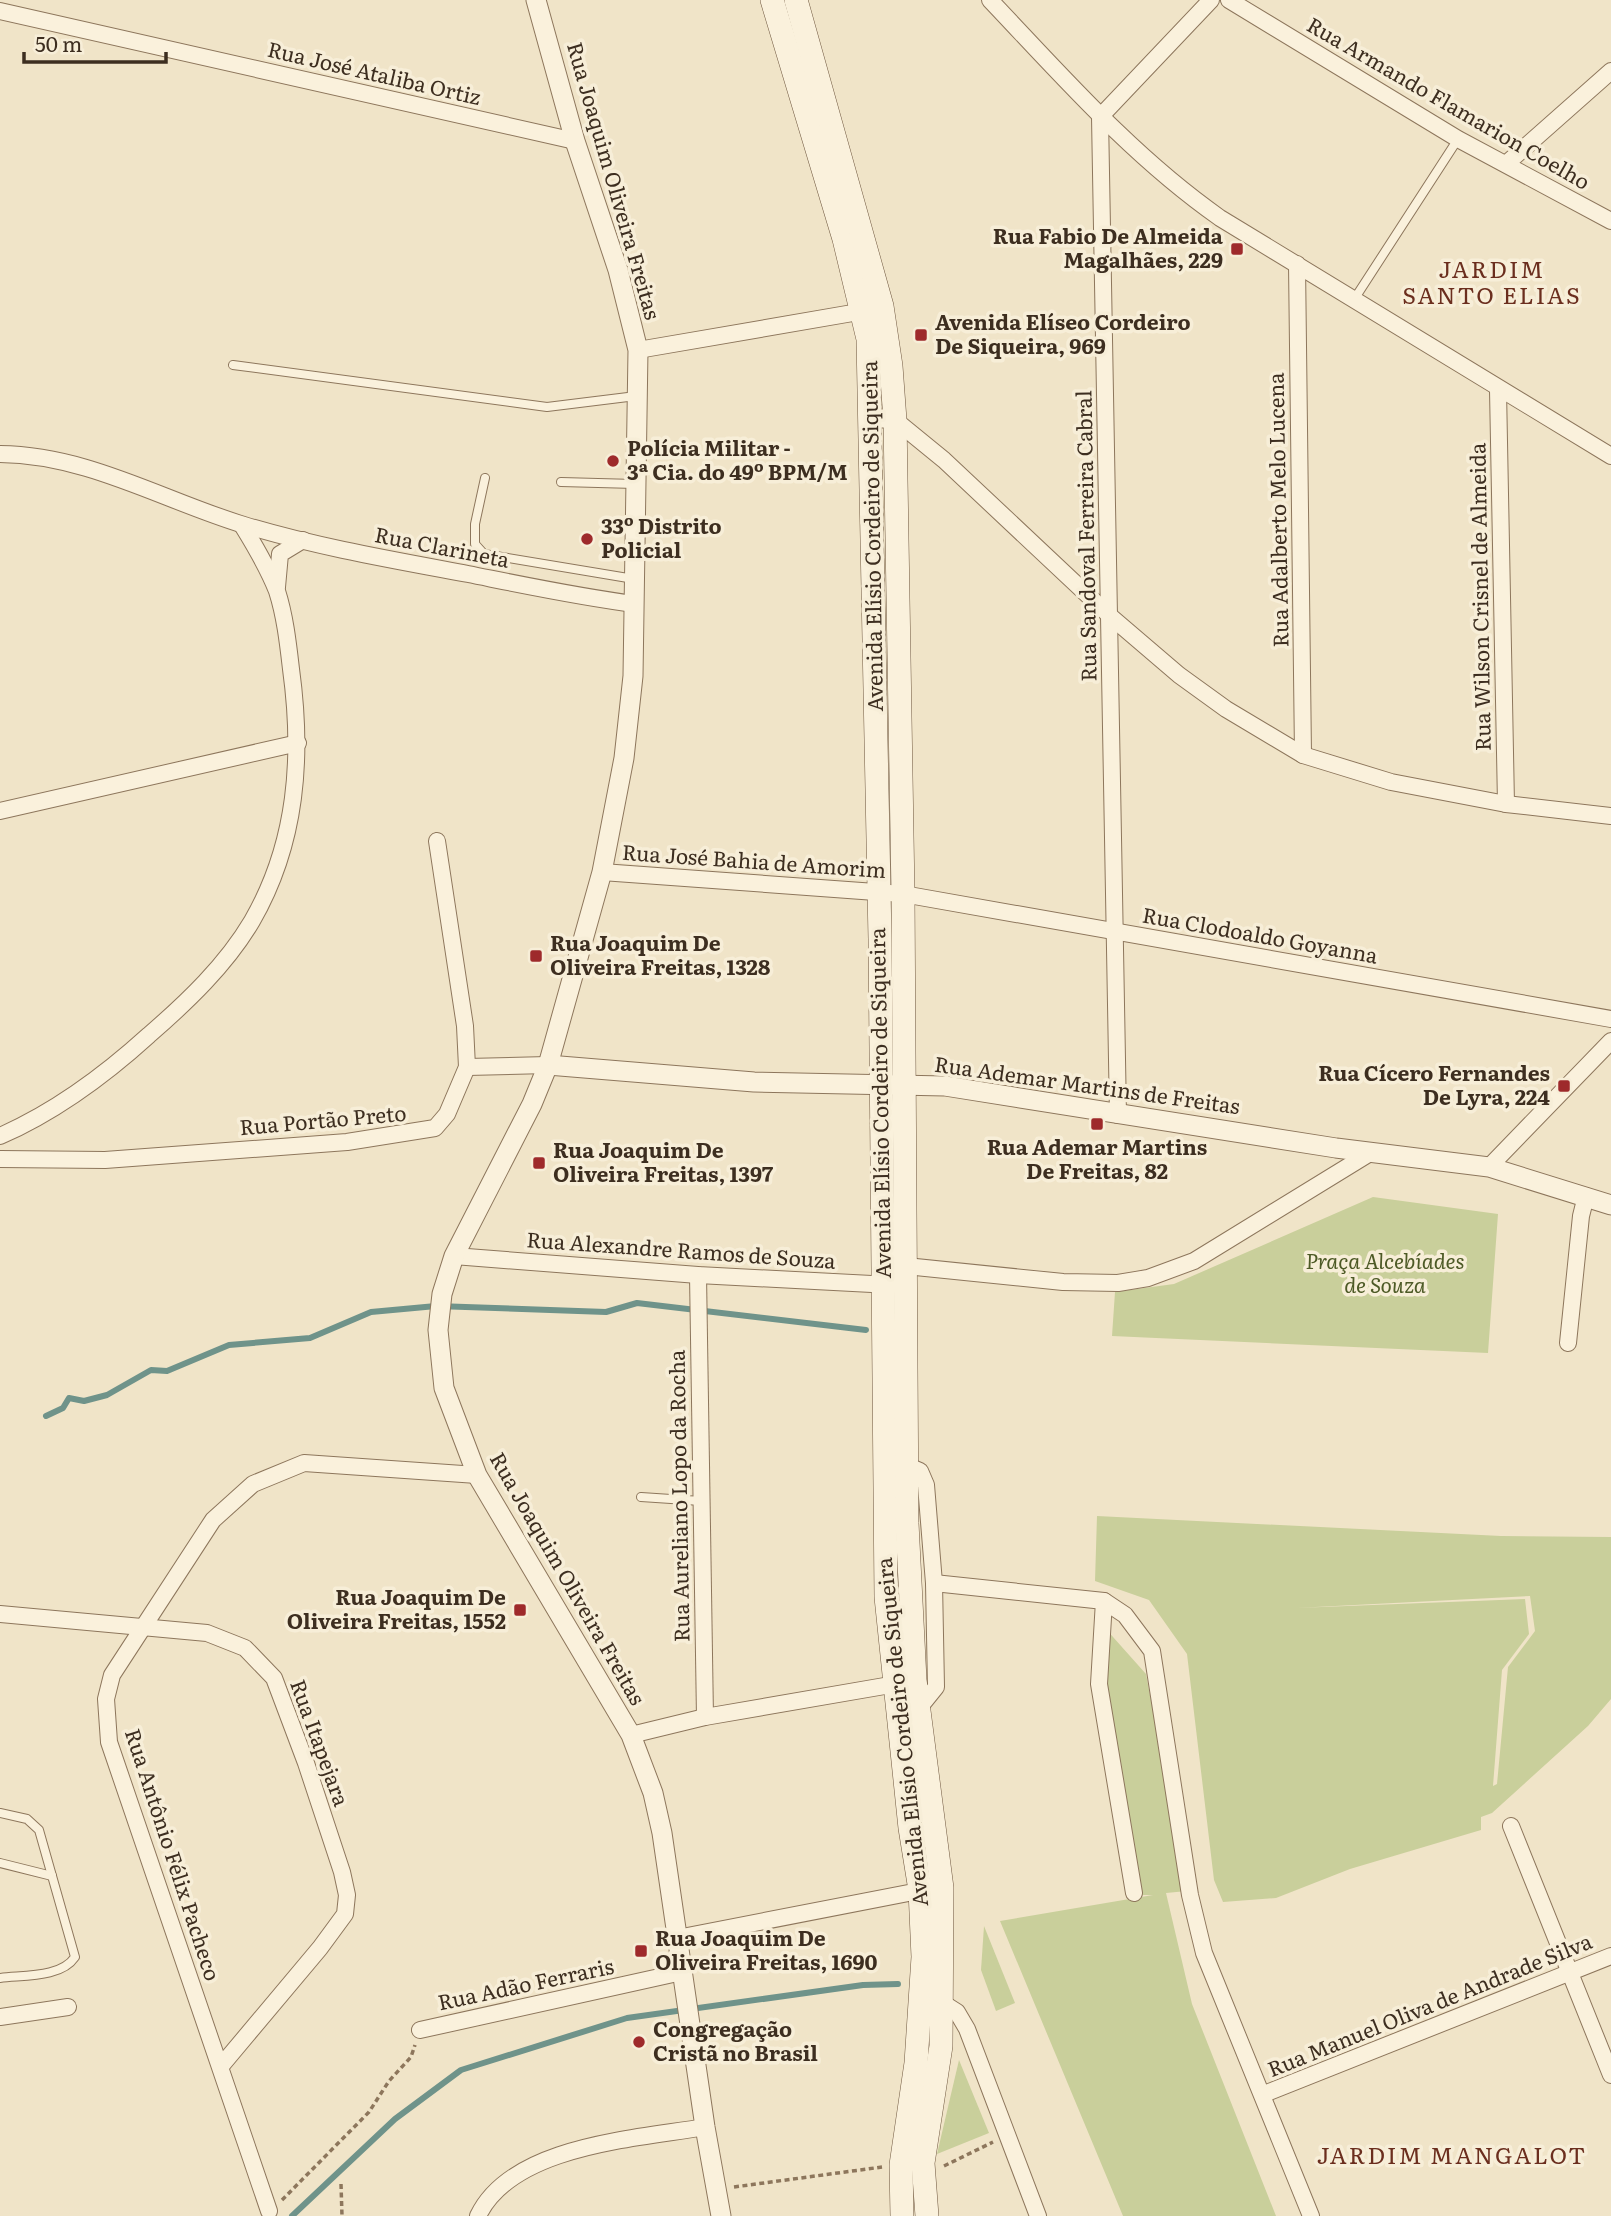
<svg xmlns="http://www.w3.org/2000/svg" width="1611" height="2216" viewBox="0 0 1611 2216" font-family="Literata,serif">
<rect width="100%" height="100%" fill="#f0e4c8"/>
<g fill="#c9cf9b" fill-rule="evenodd">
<polygon points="1373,1197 1498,1214 1488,1353 1112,1336 1115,1292 1174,1284"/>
<path d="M 1097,1516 L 1501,1536 L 1611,1537 L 1611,1699 L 1588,1726 L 1492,1813 L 1481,1817 L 1481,1830 L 1350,1869 L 1276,1898 L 1223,1902 L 1214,1880 L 1187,1654 L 1149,1600 L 1095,1581 ZM 1530,1596 L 1535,1631 L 1508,1667 L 1497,1784 L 1493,1786 L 1502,1670 L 1529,1634 L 1525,1599 L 1296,1608 Z"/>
<polygon points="1105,1628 1146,1674 1187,1891 1166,1893 1192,2004 1276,2216 1123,2216 1000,1921 1153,1895 1142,1895 1104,1682"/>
<polygon points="984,1926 1015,2003 996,2011 981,1970"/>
<polygon points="959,2060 989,2133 937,2154"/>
</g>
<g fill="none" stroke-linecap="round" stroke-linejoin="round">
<g stroke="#6f938a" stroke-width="6">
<polyline points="46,1416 63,1408 69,1398 84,1401 107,1395 151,1370 167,1371 229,1345 310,1338 371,1312 436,1306 606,1312 637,1303 866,1330"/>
<polyline points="292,2216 395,2119 461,2070 627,2018 863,1985 898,1984"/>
</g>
<g stroke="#8d765c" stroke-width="10">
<g id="service">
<polyline points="1355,298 1458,139"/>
<polyline points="233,365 547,407 636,396"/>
<polyline points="485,478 475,524 475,544 484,554 634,579"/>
<polyline points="561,482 635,484"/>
<polyline points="641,1497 701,1501"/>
<path d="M 0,1813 L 27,1819 L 39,1830 L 75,1957 C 61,1978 23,1975 0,1978"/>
<polyline points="0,1863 52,1876"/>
</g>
</g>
<g stroke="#8d765c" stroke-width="18">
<g id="minor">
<path d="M 990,0 C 1063,77 1133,157 1220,218 L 1611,456"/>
<polyline points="1229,0 1458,139 1611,221"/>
<polyline points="0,11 575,141"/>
<polyline points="1506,164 1611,71"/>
<polyline points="1297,264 1303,755"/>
<polyline points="638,350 870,310"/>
<polyline points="1498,390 1506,804"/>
<polyline points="871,419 895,420 944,460 1110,616 1179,675 1226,709 1303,755 1391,782 1506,804 1611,816"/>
<path d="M 0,454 C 88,455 162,500 244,525 C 317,547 393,560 468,574 C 523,585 579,597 635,604"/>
<polyline points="277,587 280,554 303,540"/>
<polyline points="0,811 298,743"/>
<polyline points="602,872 903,894 1611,1019"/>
<polyline points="467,1067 548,1065"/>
<polyline points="1118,1115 1100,117 1211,0"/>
<path d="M 0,1136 C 55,1112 105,1075 149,1035 C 187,1002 226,965 252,921 C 297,843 303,757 291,669 C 288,643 285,616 277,591 C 268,568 255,546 242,525"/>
<polyline points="0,1159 105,1160 347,1142 435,1128 447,1114 467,1067 465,1026 437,841"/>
<polyline points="1489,1167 1611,1041"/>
<polyline points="454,1256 698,1275 891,1285"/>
<polyline points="896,1265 1063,1282 1118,1283 1148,1278 1194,1261 1370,1153"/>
<polyline points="698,1275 705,1717"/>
<polyline points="1568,1343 1581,1216 1586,1196"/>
<polyline points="906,1465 920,1471 926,1485 934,1583 936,1687 919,1708"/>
<polyline points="934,1583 1104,1601 1125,1615 1152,1651 1190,1895 1204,1953 1311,2216"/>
<polyline points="1104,1601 1099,1684 1134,1893"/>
<polyline points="0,1614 207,1633 245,1648 274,1678 306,1763 342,1872 347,1895 345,1914 320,1948 221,2066"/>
<polyline points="631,1735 705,1717 902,1683"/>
<polyline points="1511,1826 1611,2075"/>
<polyline points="677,1938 929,1889"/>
<polyline points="935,1998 957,2012 967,2029 1038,2216"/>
<polyline points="0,2017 68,2007"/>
<polyline points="420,2030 682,1972"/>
<polyline points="1264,2094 1611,1956"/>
<polyline points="269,2211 109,1742 106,1699 112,1675 213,1520 253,1484 304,1463 477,1475"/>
<path d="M 478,2216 C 512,2145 636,2139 705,2127"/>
</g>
</g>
<g stroke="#8d765c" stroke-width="21">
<g id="tertiary">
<polyline points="536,0 575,141 618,270 638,350 633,676 624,758 602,872 548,1065 532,1104 454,1256 442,1294 438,1330 444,1388 477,1475 631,1735 653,1793 662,1833 705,2127 721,2216"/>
<polyline points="548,1065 754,1082 945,1086 1336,1148 1489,1167 1611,1205"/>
</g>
</g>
<g stroke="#6f573f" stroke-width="24">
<g id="secondary">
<polyline points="772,0 844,239 868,339 880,939 886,1597 910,1828 920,1890 923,1957 916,2063 901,2165 902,2216"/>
<polyline points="796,0 882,306 891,366 895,420 903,894 907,1523 915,1680 942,1888 941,2046 923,2163 927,2216"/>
</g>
</g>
<g stroke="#8d765c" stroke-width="3.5" stroke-dasharray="5 3.5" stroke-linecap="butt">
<polyline points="944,2166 993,2142"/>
<polyline points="341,2184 342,2216"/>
<polyline points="734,2187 882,2167"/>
<polyline points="282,2200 369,2112 389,2081 411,2057 415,2045"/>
</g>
<use href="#service" stroke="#faf1dc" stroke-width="8"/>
<use href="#minor" stroke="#faf1dc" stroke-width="16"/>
<use href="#tertiary" stroke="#faf1dc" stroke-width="19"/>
<use href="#secondary" stroke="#faf1dc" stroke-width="23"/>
</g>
<g fill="#9e2a2b" stroke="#f7eed8" stroke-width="2.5">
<rect x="1230" y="242" width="14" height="14" rx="3.5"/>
<rect x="914" y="328" width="14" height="14" rx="3.5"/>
<circle cx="613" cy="461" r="7"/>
<circle cx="587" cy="539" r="7"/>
<rect x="529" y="949" width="14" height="14" rx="3.5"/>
<rect x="1557" y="1079" width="14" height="14" rx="3.5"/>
<rect x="1090" y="1117" width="14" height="14" rx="3.5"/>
<rect x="532" y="1156" width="14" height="14" rx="3.5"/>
<rect x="513" y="1603" width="14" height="14" rx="3.5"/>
<rect x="634" y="1944" width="14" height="14" rx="3.5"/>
<circle cx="639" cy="2042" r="7"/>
</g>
<g text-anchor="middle" stroke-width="7" stroke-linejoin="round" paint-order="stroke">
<g font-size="21" fill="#3d2e20" stroke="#f7eed8">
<text transform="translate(374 74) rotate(13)" y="7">Rua José Ataliba Ortiz</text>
<text transform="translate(1448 104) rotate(30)" y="7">Rua Armando Flamarion Coelho</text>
<text transform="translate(613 181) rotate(74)" y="7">Rua Joaquim Oliveira Freitas</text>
<text transform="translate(1279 510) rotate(-91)" y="7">Rua Adalberto Melo Lucena</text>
<text transform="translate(873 536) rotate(-91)" y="7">Avenida Elísio Cordeiro de Siqueira</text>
<text transform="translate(1087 536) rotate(-91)" y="7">Rua Sandoval Ferreira Cabral</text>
<text transform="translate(442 548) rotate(11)" y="7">Rua Clarineta</text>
<text transform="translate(1481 597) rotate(-91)" y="7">Rua Wilson Crisnel de Almeida</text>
<text transform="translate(754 862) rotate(4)" y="7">Rua José Bahia de Amorim</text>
<text transform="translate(1260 936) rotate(10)" y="7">Rua Clodoaldo Goyanna</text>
<text transform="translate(1087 1086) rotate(8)" y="7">Rua Ademar Martins de Freitas</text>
<text transform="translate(881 1103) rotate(-91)" y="7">Avenida Elísio Cordeiro de Siqueira</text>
<text transform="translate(323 1121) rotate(-5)" y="7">Rua Portão Preto</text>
<text transform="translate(681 1251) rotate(4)" y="7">Rua Alexandre Ramos de Souza</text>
<text transform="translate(680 1496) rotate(-91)" y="7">Rua Aureliano Lopo da Rocha</text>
<text transform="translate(567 1579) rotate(60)" y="7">Rua Joaquim Oliveira Freitas</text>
<text transform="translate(903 1732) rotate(-96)" y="7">Avenida Elísio Cordeiro de Siqueira</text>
<text transform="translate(319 1743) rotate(70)" y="7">Rua Itapejara</text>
<text transform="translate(172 1855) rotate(72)" y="7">Rua Antônio Félix Pacheco</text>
<text transform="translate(526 1985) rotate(-12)" y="7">Rua Adão Ferraris</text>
<text transform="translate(1430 2006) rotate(-22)" y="7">Rua Manuel Oliva de Andrade Silva</text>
</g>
<g font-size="21" font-weight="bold" fill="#3d2e20" stroke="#f7eed8" text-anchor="start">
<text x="1223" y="244" text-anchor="end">Rua Fabio De Almeida<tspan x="1223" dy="24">Magalhães, 229</tspan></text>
<text x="935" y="330">Avenida Elíseo Cordeiro<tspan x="935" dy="24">De Siqueira, 969</tspan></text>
<text x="627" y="456">Polícia Militar -<tspan x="627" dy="24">3ª Cia. do 49º BPM/M</tspan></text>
<text x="601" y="534">33º Distrito<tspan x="601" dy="24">Policial</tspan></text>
<text x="550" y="951">Rua Joaquim De<tspan x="550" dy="24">Oliveira Freitas, 1328</tspan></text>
<text x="1550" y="1081" text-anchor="end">Rua Cícero Fernandes<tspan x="1550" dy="24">De Lyra, 224</tspan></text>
<text x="1097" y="1155" text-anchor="middle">Rua Ademar Martins<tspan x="1097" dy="24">De Freitas, 82</tspan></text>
<text x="553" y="1158">Rua Joaquim De<tspan x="553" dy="24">Oliveira Freitas, 1397</tspan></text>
<text x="506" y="1605" text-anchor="end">Rua Joaquim De<tspan x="506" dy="24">Oliveira Freitas, 1552</tspan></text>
<text x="655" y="1946">Rua Joaquim De<tspan x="655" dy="24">Oliveira Freitas, 1690</tspan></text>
<text x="653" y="2037">Congregação<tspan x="653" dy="24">Cristã no Brasil</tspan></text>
</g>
<g font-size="21" font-style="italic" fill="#4d5a26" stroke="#f7eed8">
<text x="1385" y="1269">Praça Alcebíades<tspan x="1385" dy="24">de Souza</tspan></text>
</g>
<g font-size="23" letter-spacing="2" fill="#6b2e1e" stroke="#f7eed8">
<text x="1492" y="278">JARDIM<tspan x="1492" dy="26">SANTO ELIAS</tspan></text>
<text x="1452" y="2164">JARDIM MANGALOT</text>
</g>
</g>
<path d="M24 52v10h142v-10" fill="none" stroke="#3d2e20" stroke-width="3.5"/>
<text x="35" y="52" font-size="21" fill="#3d2e20" stroke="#f7eed8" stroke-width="5" paint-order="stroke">50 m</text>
</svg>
